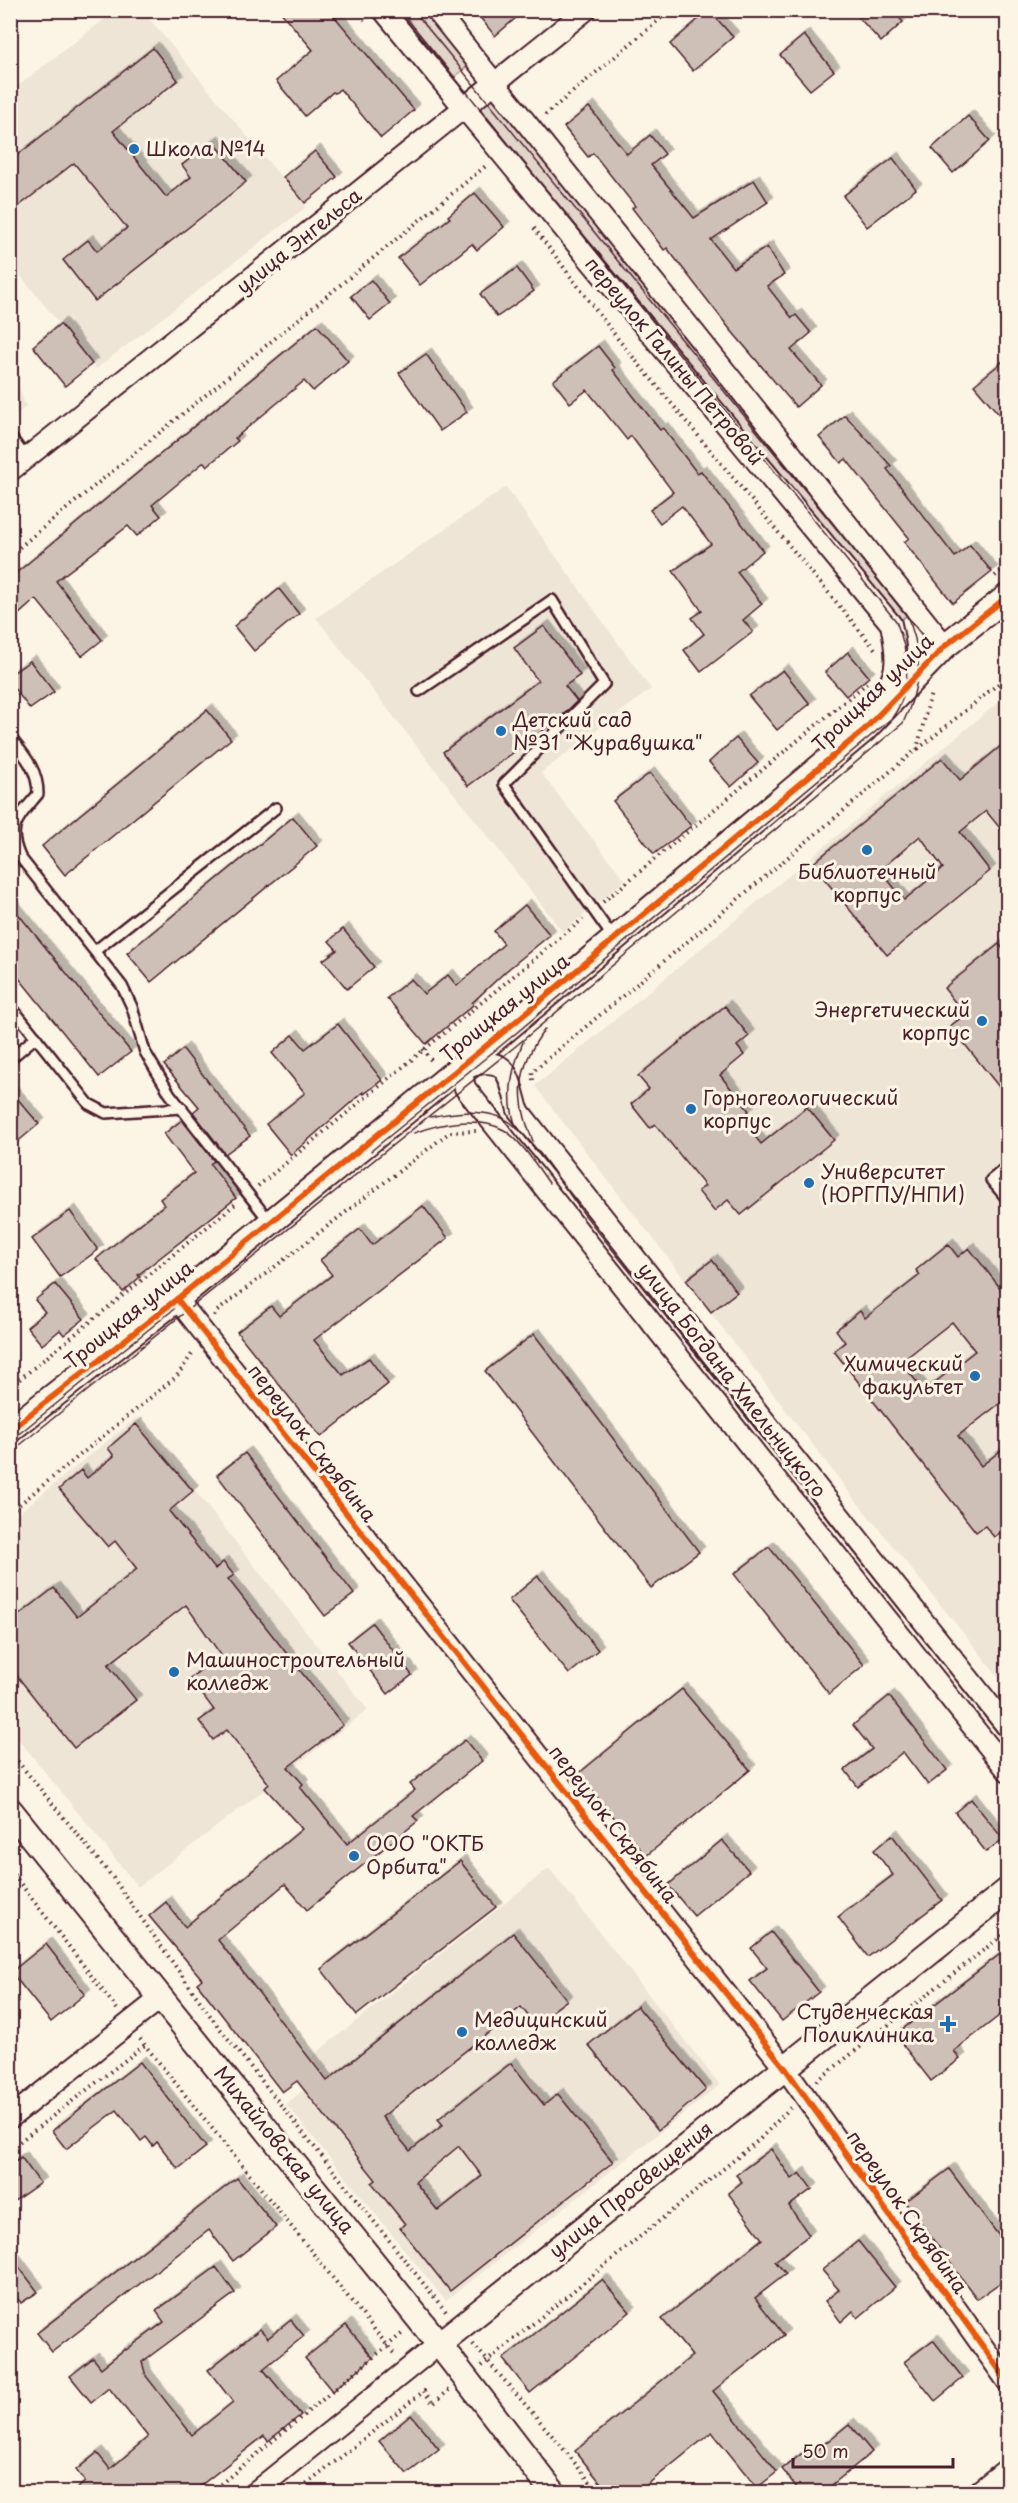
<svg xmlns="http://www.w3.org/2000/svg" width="1018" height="2503" viewBox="0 0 1018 2503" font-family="'Playpen Sans',sans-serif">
<defs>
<filter id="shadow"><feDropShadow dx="5.5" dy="-5.5" stdDeviation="0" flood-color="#0004"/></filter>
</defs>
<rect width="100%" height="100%" fill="#fcf5e5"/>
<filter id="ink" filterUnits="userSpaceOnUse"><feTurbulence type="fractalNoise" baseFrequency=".0167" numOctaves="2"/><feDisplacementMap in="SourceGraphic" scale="12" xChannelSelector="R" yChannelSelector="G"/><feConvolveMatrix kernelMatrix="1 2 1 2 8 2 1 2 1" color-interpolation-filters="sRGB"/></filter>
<g filter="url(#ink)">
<g fill="#eee5d7">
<polygon points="115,11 143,11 306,207 96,369 11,264 11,91"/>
<polygon points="11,366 26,407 11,419 10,419"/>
<polygon points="506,487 651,689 541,773 625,880 563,932 316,618"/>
<polygon points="1007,695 1007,1687 853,1497 535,1086"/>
<polygon points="137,1417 368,1710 138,1887 11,1730 11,1519"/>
<polygon points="549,1868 720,2085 446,2301 286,2104 323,2074 311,2057"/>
</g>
<g fill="#e2d5ca" stroke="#967a7a" stroke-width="1.5">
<polygon points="392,11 427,11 471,63 450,81"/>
<polygon points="494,95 910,613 895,624 475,111"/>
</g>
<g fill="#cfc0b7" stroke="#4a1f2b" stroke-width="1.5" fill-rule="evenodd" filter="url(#shadow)">
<polygon points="279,10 329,10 414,110 381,138 340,89 335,93 333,92 305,116 276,81 313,50"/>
<polygon points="474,10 525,10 495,36"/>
<polygon points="709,10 733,37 693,71 670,44"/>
<polygon points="852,10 892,10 903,22 881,42"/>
<polygon points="804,35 834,71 810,90 780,55"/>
<polygon points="153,48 178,80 113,131 166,197 191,177 182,165 213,141 246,182 95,301 63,260 88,240 97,251 127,228 74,163 10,213 10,161"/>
<polygon points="589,107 627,154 650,135 665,154 651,165 694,218 754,180 768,202 711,240 733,268 767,247 784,275 767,286 792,318 796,315 811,333 791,350 821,385 796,407 729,328 667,248 664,250 650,231 632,208 635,206 593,153 588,157 564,127"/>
<polygon points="968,116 990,141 953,173 932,148"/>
<polygon points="315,151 337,177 305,203 283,177"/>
<polygon points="893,158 916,189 867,227 843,196"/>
<polygon points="475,193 504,227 477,250 472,244 420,285 398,258 450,218 448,216"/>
<polygon points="517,268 534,291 497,317 480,294"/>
<polygon points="371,280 390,304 370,320 351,296"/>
<polygon points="60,324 92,364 65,386 33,346"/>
<polygon points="317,325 348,361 313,391 304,381 235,438 238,441 207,466 204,462 152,505 161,516 137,536 128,526 56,581 102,640 82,656 36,599 10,622 10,578"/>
<polygon points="598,346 615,368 613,370 660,430 663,428 697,473 701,471 763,551 737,572 762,604 743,620 753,632 701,672 684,650 704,634 692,618 702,611 673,571 711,544 682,506 660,523 650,510 673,492 631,436 627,440 587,390 570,403 553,381"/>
<polygon points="426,354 467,412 440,431 399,373"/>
<polygon points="1008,357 1008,425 974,385"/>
<polygon points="845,415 891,466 887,469 955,557 970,545 992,572 953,603 904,542 909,538 846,459 841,463 819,437"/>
<polygon points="279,589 299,614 254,651 234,626"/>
<polygon points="544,626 580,675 565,686 577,701 560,718 468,786 443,752 538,681 514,648"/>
<polygon points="848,652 869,677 846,696 825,672"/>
<polygon points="30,661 54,692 30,709 10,683 10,675"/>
<polygon points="783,670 810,704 777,730 749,696"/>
<polygon points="207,710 231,739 65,875 42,846"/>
<polygon points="736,738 758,763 731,787 709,762"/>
<path d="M 1008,740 L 1008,838 L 986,811 L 960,832 L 990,871 L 887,955 L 812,864 L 942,758 L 960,780 ZM 920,836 L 943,868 L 904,900 L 880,870 Z"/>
<polygon points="650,773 691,826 654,854 613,801"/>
<polygon points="293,817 317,846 151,982 127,953"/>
<polygon points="10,904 131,1052 99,1077 10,967"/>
<polygon points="525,905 550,935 506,971 472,1003 473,1005 426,1044 387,998 411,979 424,994 448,975 457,986 504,944 494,931"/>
<polygon points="343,929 374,967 347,989 323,960 337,950 329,941"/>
<polygon points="999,944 1008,955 1008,1098 950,1026 965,1015 944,988"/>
<polygon points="725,1006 749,1036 737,1046 744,1055 720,1075 749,1111 741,1119 761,1144 807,1107 834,1140 741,1215 728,1200 714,1211 698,1191 705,1186 655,1124 650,1128 631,1104 649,1089 638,1076"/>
<polygon points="338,1024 382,1080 364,1094 363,1092 291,1155 266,1124 305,1093 272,1053 293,1035 305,1049"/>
<polygon points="183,1049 250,1136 225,1154 193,1112 199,1107 164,1065"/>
<polygon points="10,1090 39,1124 10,1148"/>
<polygon points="182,1120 214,1161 210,1164 236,1198 138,1275 140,1277 123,1292 96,1259 164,1205 160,1199 194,1173 164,1134"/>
<polygon points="423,1206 448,1238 314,1340 343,1375 369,1358 388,1384 321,1437 237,1332 271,1306 279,1316 332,1275 320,1260 360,1229 372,1245"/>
<polygon points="70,1211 98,1250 60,1277 32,1239"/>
<path d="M 948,1244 L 958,1257 L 969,1248 L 1008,1298 L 1008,1397 L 958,1436 L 981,1466 L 1008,1445 L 1008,1527 L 994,1537 L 985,1526 L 976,1532 L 834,1351 L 845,1342 L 836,1330 L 860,1311 L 865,1318 L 920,1275 L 916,1270 ZM 952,1322 L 975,1351 L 924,1391 L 901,1362 Z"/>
<polygon points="712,1260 737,1292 711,1312 686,1280"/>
<polygon points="55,1284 84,1319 64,1335 60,1330 42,1345 27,1327 45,1312 35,1300"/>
<polygon points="534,1334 699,1552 651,1588 485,1371"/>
<path d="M 136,1424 L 193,1491 L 169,1511 L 215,1569 L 223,1562 L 234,1575 L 228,1579 L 343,1725 L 288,1767 L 303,1784 L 300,1787 L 347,1844 L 415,1790 L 410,1784 L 465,1740 L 482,1761 L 413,1816 L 418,1821 L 307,1910 L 285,1884 L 218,1940 L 327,2081 L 513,1933 L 567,2000 L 535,2024 L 521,2007 L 382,2117 L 410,2151 L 443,2125 L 438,2119 L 511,2063 L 544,2105 L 558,2094 L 613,2162 L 450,2291 L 400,2228 L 405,2224 L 372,2183 L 376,2180 L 297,2081 L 282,2092 L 197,1983 L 202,1979 L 149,1916 L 166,1902 L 185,1927 L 302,1829 L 265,1788 L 269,1784 L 227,1730 L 213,1740 L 199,1721 L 214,1710 L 190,1678 L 221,1655 L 186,1605 L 108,1665 L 136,1700 L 74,1748 L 10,1667 L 10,1622 L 54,1588 L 77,1617 L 137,1569 L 115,1541 L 108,1547 L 59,1489 L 81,1470 L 87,1478 L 114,1456 L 108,1448 ZM 459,2146 L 482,2176 L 438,2211 L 415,2182 Z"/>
<polygon points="245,1453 354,1594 325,1616 217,1475"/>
<polygon points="769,1547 864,1665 829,1694 734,1574"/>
<polygon points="538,1576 598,1650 569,1674 509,1600"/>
<polygon points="372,1623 412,1675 388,1694 348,1642"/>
<polygon points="682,1689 750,1770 646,1856 578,1774"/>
<polygon points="889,1696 947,1770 928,1785 903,1752 858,1787 845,1770 872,1749 853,1725"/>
<polygon points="971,1799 1003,1839 986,1852 955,1812"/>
<polygon points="892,1835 942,1900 868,1957 838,1917 893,1875 874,1850"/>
<polygon points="722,1840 749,1871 694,1916 668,1885"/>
<polygon points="460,1861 496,1907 357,2015 321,1969"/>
<polygon points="771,1932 819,1992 782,2021 750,1981 767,1968 751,1948"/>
<polygon points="46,1944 85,1994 51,2022 11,1972"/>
<polygon points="1008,1948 1008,2009 954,2051 960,2059 931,2081 895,2035"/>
<polygon points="637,2006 706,2090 658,2130 588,2045"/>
<polygon points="140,2062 206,2147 178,2169 157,2142 153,2146 146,2137 141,2141 117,2110 66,2149 52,2131"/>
<polygon points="771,2149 792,2179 800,2173 812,2189 789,2206 809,2235 775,2261 786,2274 755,2298 784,2335 713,2391 777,2472 757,2488 712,2432 637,2493 609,2493 575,2451 692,2356 662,2319 762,2239 728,2193 742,2182 736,2175"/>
<polygon points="21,2157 40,2183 10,2204 10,2164"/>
<polygon points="949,2169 1008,2248 1008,2277 977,2299 905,2202"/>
<polygon points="237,2178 276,2227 233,2261 209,2230 52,2352 37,2333"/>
<polygon points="858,2241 895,2287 858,2318 853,2311 841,2322 825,2301 839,2290 822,2270"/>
<polygon points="10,2255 38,2292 21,2303 10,2288"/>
<polygon points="216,2267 235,2293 142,2362 146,2376 192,2435 233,2402 208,2370 260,2329 268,2338 291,2320 304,2336 263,2369 301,2415 268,2441 264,2436 191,2493 72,2493 85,2482 76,2470 97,2453 110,2469 148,2437 109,2388 91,2402 70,2376 93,2358 101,2368 125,2349 126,2350 164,2322 156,2311"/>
<polygon points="602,2280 630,2312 530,2393 503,2359"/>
<polygon points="346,2325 373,2358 332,2391 305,2358"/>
<polygon points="933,2340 963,2378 935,2401 904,2362"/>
<polygon points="411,2415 439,2449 407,2474 379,2441"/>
<polygon points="849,2424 872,2452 822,2493 801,2493 782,2469 804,2452 808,2457"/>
</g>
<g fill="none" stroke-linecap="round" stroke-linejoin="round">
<g stroke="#4a1f2b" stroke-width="14">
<g id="service">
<polyline points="10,436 26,458"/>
<polyline points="419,691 552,600 604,684 504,784 614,939"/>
<path d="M 10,737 C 25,756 38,770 38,794 C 19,817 6,826 20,857 L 122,986 L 132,1007 L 145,1052 L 170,1094 L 270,1222"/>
<polyline points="95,951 276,808"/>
<polyline points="10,1005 89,1104 106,1113 182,1108"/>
<polyline points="10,1059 36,1037"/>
<polyline points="1008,1166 991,1180 1008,1200"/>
</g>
</g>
<g stroke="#4a1f2b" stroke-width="24">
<g id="minor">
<path d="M 383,10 L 891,624 C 899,663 898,673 877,708"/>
<polyline points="436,10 945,646"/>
<polyline points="10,471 586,10"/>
<path d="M 473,1059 C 464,1069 461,1073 465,1088 L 1008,1771"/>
<path d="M 463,1069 C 508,1052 508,1074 518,1110 L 1008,1728"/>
<polyline points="177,1299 785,2068 1008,2382"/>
<polyline points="10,2118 162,1997"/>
<polyline points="255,2492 439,2344"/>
<polyline points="978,2492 1008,2468"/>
</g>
</g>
<g stroke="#4a1f2b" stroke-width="28">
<g id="tertiary">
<polyline points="10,1430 177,1299 502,1033 864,730 945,646 1008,596"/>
<polyline points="10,1810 439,2344 553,2492"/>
<polyline points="439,2344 1008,1890"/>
</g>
</g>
<g stroke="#4a1f2b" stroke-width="4" stroke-dasharray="1.5 4.5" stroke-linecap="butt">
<polyline points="357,10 365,20"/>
<polyline points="545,115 671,10"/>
<polyline points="534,228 618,339 875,649"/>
<polyline points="10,555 487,165"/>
<polyline points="995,576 1008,566"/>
<polyline points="918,749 1008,676"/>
<polyline points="603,902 867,683"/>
<polyline points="423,1049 433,1063"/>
<polyline points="533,1080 532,1072 917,749 931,693"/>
<polyline points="258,1186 583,919"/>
<polyline points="214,1316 216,1312 450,1132 476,1131"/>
<polyline points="10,1387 238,1202"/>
<polyline points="10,1512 177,1376 194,1351"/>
<polyline points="10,1752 113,1878 214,2021 447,2313"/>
<polyline points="10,1870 117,2009"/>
<polyline points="140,2039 395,2355"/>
<polyline points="817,2081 1008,1931"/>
<polyline points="10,2149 145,2045"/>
<polyline points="473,2344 562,2447 598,2492"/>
<polyline points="481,2366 760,2139 791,2107"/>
<polyline points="211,2492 404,2332"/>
<polyline points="297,2492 424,2391 433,2404 449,2390"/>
</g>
<use href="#service" stroke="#fcf5e5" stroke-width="9"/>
<use href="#minor" stroke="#fcf5e5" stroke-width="20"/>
<use href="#tertiary" stroke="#fcf5e5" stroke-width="24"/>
<g stroke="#4a1f2b" stroke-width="1.5">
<path d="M 430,1117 C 454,1112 490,1108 511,1123 C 537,1143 563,1187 584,1214 L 1008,1745"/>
<path d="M 517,1129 C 505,1100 511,1070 523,1042"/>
<path d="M 414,1133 C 440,1123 477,1116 504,1130 C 520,1139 538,1168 549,1183"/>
<path d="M 533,1141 C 515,1099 517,1066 545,1029"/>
<path d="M 371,1151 L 509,1039 L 892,718 C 913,689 909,653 896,621 L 400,10"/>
<polyline points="10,1441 174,1309"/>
<path d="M 10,1453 L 517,1045 L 903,723 C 921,686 924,651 906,614 L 413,10"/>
</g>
<g stroke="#fcf5e5" stroke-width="10">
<g id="cycleway">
<polyline points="177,1299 785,2068 1008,2382"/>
<polyline points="10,1430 177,1299 502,1033 864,730 945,646 1008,596"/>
</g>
</g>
<use href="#cycleway" stroke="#e8590c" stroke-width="6"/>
</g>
</g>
<g fill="#1f6fb2" stroke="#fcf5e5" stroke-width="2">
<circle cx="134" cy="149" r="6"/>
<circle cx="501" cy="731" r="6"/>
<circle cx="867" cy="850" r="6"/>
<circle cx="982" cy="1021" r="6"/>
<circle cx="691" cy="1109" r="6"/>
<circle cx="809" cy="1183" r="6"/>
<circle cx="975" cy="1376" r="6"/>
<circle cx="174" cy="1672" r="6"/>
<circle cx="354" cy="1856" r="6"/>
<path d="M945 2015h6v6h6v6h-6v6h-6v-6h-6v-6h6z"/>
<circle cx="462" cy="2032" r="6"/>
</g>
<g text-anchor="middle" stroke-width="6" stroke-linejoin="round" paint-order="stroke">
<g font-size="20" fill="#4a1f2b" stroke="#fcf5e5" text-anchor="start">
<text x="146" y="156">Школа №14</text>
<text x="513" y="727">Детский сад<tspan x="513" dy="23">№31 "Журавушка"</tspan></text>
<text x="867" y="879" text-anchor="middle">Библиотечный<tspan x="867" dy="23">корпус</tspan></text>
<text x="970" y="1017" text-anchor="end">Энергетический<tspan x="970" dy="23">корпус</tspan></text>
<text x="703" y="1105">Горногеологический<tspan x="703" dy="23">корпус</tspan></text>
<text x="821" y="1179">Университет<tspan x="821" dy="23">(ЮРГПУ/НПИ)</tspan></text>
<text x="963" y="1371" text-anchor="end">Химический<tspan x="963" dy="23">факультет</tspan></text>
<text x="186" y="1667">Машиностроительный<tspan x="186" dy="23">колледж</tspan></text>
<text x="366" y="1851">ООО "ОКТБ<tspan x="366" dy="23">Орбита"</tspan></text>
<text x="934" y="2019" text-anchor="end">Студенческая<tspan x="934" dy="23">Поликлиника</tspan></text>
<text x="474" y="2027">Медицинский<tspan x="474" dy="23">колледж</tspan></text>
</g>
<g font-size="20" fill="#4a1f2b" stroke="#fcf5e5">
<text transform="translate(299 241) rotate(-39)" y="7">улица Энгельса</text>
<text transform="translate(674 361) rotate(50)" y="7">переулок Галины Петровой</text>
<text transform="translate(873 693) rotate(-44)" y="7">Троицкая улица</text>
<text transform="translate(505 1008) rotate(-39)" y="7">Троицкая улица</text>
<text transform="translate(129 1315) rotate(-39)" y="7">Троицкая улица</text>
<text transform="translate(732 1380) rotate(52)" y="7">улица Богдана Хмельницкого</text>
<text transform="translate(312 1443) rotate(52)" y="7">переулок Скрябина</text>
<text transform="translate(613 1824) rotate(52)" y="7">переулок Скрябина</text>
<text transform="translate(284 2150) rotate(51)" y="7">Михайловская улица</text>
<text transform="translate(631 2190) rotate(-39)" y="7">улица Просвещения</text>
<text transform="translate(907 2212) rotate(55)" y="7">переулок Скрябина</text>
</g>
</g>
<rect width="1018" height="2503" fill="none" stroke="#fcf5e5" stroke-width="36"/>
<rect x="18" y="18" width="982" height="2467" fill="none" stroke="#4a1f2b" stroke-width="2" filter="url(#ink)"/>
<path d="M793 2458v9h160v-9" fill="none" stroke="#4a1f2b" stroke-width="3"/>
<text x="802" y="2458" font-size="18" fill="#4a1f2b" stroke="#fcf5e5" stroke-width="4.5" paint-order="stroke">50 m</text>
</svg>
